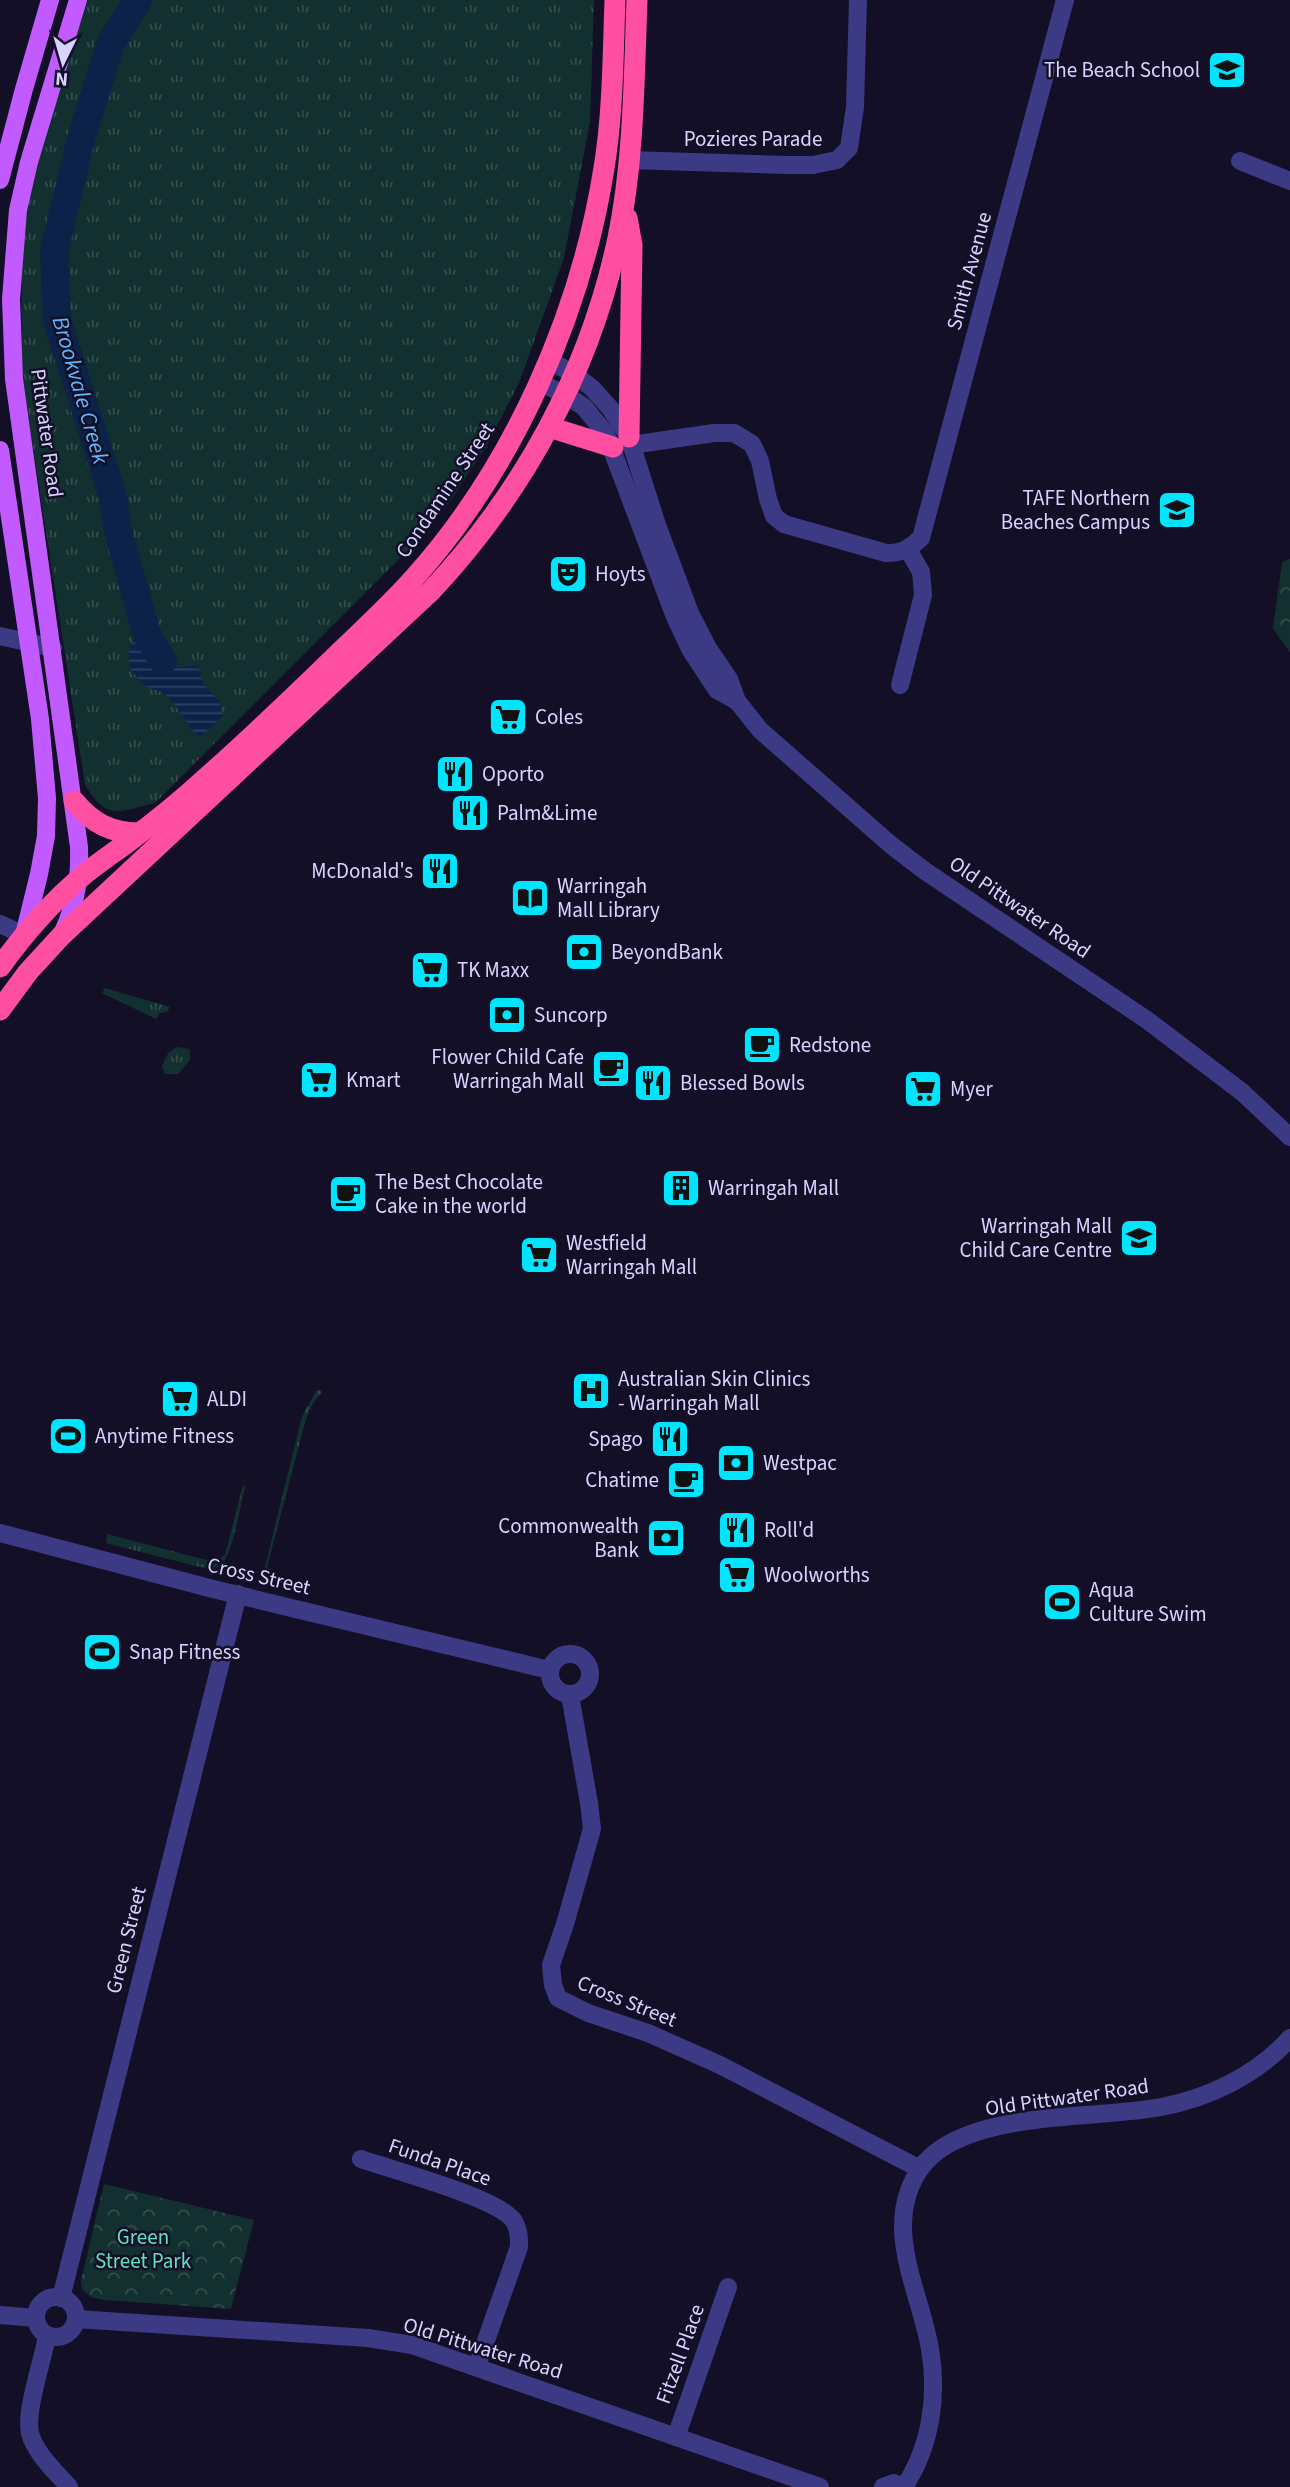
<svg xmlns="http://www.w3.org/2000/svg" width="1290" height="2487" viewBox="0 0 1290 2487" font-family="'Source Sans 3',sans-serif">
<defs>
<pattern id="grass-tufts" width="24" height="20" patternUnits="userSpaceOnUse" patternTransform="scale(1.75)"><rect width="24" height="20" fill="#12302f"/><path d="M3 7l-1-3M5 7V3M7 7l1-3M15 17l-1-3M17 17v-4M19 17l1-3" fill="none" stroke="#344d4e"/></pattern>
<pattern id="forest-crowns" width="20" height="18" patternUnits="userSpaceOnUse" patternTransform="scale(1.75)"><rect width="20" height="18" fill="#12302f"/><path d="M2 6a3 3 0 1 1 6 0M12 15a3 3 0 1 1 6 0" fill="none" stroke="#344d4e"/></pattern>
<pattern id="water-rules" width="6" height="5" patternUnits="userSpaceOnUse" patternTransform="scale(1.75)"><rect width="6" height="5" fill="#0c2248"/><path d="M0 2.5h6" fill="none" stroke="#2f4163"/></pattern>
</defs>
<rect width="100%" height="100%" fill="#130f26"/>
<g fill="url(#grass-tufts)">
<path d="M 88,0 L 594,0 L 590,122 L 564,258 L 519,383 L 487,445 L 451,500 L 413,545 L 155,803 C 119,812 107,821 85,785 L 22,375 L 21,253 L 34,170 Z"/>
<polygon points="105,988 170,1007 167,1012 160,1013 156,1019 102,993"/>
<path d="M 178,1047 L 190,1049 L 190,1060 L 178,1074 L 165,1074 L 162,1067 C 165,1058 168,1050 178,1047 Z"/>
<polygon points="321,1390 322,1392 312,1405 306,1419 266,1571 264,1571 302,1416 316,1391"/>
<path d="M 243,1485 L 245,1487 C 241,1503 233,1553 222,1563 C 216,1569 208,1569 200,1567 L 106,1543 L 107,1534 L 214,1562 L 225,1555 Z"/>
</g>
<g fill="url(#forest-crowns)">
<polygon points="1290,559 1290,652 1273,629 1282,562"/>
<polygon points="104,2184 254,2220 231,2309 104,2300 91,2297 82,2290 81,2280"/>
</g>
<path fill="url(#water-rules)" d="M 151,625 L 173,665 L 180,667 L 198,665 L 203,683 L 219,702 L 223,716 L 200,737 C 186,727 179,707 166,695 C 160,690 153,690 146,686 C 128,674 123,652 137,635 C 140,631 147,628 151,625 Z"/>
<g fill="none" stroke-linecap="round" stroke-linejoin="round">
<polyline stroke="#0c2248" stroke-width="28" points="138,0 111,43 81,139 54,252 57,320 113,497 118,531 147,635 163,661"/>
<g stroke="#3d3a85" stroke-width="18">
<polyline points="629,160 786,165 813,165 837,160 849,148 855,107 858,0"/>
<polyline points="1240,161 1290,181"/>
<polyline points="550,361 574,374 592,388 610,408 629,437 657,525 690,613 708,648 729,679 737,701 760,730 891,845 925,871 1147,1020 1242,1092 1290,1137"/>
<polyline points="539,382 566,395 584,407 606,434 675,617 690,649 717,690 737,701"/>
<path d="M 631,445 L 714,433 L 734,433 L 752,444 L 760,461 L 768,499 L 774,516 L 784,524 L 886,553 C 902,553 909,549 921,538 L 1065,0"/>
<polyline points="0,636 53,648"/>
<polyline points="900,685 923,595 921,572 908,549"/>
<polyline points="0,924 24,935"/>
<polyline points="0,1533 213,1589 549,1670"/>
<circle cx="570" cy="1674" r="20"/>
<polyline points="570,1695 589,1803 592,1829 565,1924 551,1965 553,1985 558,1998 588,2013 648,2033 720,2065 920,2169"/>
<path d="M 361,2159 C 392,2170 499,2198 514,2221 C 519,2230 519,2237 519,2247 L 477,2366"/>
<circle cx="56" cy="2317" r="20"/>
<polyline points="61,2298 238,1594"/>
<polyline points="0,2315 36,2318"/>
<polyline points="76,2319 368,2338 412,2345 820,2487"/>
<path d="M 47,2335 C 43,2361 25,2410 30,2433 C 35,2453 56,2472 69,2487"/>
<polyline points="676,2437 728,2287"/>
<polyline points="883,2487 894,2483 904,2487"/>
<path d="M 904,2487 C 931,2447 938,2395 930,2349 C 920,2290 881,2226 920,2169 C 961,2109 1095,2120 1161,2107 C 1209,2098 1257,2075 1290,2038"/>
</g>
<g stroke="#c25bff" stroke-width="18">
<polyline points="0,180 24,89 50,0"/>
<polyline points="0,450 40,719 47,798 46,836 39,874 24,935"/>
<path d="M 63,932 C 76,903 80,879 79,847 L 14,379 L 11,299 L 18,210 L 29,162 L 78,0"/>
</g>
<g stroke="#ff4fa3" stroke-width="21">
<polyline points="627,218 632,245 629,437"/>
<polyline points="549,427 613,447"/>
<path d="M 74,801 C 92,823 111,833 139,833"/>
<path d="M 0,967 C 23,935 50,904 80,878 C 95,865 112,854 128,842 C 155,822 182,800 207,777 C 253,736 298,693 343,649 C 367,626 392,603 415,577 C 514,466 581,314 604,168 C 613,113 613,56 615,0"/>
<path d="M 0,1010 L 28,972 L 62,935 L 431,591 C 523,493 590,371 618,238 C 634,160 634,79 637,0"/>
</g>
</g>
<defs>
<g id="school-square" transform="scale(2.0125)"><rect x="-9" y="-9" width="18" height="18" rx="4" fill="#00e5ff" stroke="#130f26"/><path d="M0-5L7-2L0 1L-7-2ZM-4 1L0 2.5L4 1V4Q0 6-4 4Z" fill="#111"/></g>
<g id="university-square" transform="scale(2.0125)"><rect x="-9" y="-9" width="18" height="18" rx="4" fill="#00e5ff" stroke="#130f26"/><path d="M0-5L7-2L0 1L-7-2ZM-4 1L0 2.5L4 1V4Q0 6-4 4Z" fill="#111"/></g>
<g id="theatre-square" transform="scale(2.0125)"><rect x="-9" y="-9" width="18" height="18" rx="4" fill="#00e5ff" stroke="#130f26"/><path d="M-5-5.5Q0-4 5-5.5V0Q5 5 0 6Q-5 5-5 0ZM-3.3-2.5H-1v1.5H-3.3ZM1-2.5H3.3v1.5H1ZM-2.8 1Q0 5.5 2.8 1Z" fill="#111"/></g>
<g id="supermarket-square" transform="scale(2.0125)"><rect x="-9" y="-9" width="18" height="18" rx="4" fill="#00e5ff" stroke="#130f26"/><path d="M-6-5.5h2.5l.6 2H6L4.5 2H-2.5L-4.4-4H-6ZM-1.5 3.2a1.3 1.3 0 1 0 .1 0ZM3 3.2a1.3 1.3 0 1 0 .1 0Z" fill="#111"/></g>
<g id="restaurant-square" transform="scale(2.0125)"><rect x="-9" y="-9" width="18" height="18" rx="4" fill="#00e5ff" stroke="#130f26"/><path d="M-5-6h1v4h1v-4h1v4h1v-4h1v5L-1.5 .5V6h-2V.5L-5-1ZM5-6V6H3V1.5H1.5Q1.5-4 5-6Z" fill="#111"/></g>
<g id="library-square" transform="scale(2.0125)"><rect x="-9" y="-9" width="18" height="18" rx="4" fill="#00e5ff" stroke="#130f26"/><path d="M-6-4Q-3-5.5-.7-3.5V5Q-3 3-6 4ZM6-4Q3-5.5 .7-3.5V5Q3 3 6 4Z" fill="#111"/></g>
<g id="bank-square" transform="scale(2.0125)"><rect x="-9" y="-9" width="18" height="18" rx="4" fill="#00e5ff" stroke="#130f26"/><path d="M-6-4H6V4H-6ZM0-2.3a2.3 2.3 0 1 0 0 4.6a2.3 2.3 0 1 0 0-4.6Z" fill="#111"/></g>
<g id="cafe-square" transform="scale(2.0125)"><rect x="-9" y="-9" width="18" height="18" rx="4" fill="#00e5ff" stroke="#130f26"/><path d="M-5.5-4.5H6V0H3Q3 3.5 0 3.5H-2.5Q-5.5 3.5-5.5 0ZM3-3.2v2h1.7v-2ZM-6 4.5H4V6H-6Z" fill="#111"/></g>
<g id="building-square" transform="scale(2.0125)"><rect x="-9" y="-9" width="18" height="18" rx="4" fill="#00e5ff" stroke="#130f26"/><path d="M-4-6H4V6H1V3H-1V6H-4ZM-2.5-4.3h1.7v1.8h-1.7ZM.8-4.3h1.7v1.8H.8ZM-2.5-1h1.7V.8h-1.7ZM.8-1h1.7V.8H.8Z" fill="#111"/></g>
<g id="hospital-square" transform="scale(2.0125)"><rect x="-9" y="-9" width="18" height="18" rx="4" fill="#00e5ff" stroke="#130f26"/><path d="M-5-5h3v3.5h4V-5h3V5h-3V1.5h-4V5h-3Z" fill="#111"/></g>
<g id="stadium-square" transform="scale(2.0125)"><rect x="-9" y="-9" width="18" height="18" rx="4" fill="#00e5ff" stroke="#130f26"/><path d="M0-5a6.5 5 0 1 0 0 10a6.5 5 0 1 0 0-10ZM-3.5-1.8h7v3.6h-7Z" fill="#111"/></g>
</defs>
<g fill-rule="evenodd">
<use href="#school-square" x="1227" y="70"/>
<use href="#university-square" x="1177" y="510"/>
<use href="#theatre-square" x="568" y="574"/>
<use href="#supermarket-square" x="508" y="717"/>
<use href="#restaurant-square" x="455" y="774"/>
<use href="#restaurant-square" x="470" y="813"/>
<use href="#restaurant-square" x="440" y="871"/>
<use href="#library-square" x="530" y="898"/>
<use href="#bank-square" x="584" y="952"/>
<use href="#supermarket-square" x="430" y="970"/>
<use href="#bank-square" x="507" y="1015"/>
<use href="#cafe-square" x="762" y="1045"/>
<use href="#cafe-square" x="611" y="1069"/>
<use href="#supermarket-square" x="319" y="1080"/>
<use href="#restaurant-square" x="653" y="1083"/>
<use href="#supermarket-square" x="923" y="1089"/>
<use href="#building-square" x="681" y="1188"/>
<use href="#cafe-square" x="348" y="1194"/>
<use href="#school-square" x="1139" y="1238"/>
<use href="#supermarket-square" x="539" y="1255"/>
<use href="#hospital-square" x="591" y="1391"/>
<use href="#supermarket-square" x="180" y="1399"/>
<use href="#stadium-square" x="68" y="1436"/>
<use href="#restaurant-square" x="670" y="1439"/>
<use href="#bank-square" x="736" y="1463"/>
<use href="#cafe-square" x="686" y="1480"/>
<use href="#restaurant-square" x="737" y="1530"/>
<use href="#bank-square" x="666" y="1538"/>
<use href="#supermarket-square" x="737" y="1575"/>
<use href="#stadium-square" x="1062" y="1602"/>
<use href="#stadium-square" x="102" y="1652"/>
</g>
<g text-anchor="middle" stroke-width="5" stroke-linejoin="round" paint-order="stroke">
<g font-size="21" fill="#d9d4ff" stroke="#130f26" text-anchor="start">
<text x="1200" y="77" text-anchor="end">The Beach School</text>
<text x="1150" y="505" text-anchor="end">TAFE Northern<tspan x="1150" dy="24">Beaches Campus</tspan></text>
<text x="595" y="581">Hoyts</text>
<text x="535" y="724">Coles</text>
<text x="482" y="781">Oporto</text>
<text x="497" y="820">Palm&amp;Lime</text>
<text x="413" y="878" text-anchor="end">McDonald's</text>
<text x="557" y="893">Warringah<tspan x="557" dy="24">Mall Library</tspan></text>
<text x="611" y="959">BeyondBank</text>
<text x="457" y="977">TK Maxx</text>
<text x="534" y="1022">Suncorp</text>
<text x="789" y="1052">Redstone</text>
<text x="584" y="1064" text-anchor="end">Flower Child Cafe<tspan x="584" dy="24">Warringah Mall</tspan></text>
<text x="346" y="1087">Kmart</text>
<text x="680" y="1090">Blessed Bowls</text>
<text x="950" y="1096">Myer</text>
<text x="375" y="1189">The Best Chocolate<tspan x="375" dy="24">Cake in the world</tspan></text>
<text x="708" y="1195">Warringah Mall</text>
<text x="1112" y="1233" text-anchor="end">Warringah Mall<tspan x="1112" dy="24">Child Care Centre</tspan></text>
<text x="566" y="1250">Westfield<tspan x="566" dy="24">Warringah Mall</tspan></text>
<text x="618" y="1386">Australian Skin Clinics<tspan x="618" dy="24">- Warringah Mall</tspan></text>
<text x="207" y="1406">ALDI</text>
<text x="95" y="1443">Anytime Fitness</text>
<text x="643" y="1446" text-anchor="end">Spago</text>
<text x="763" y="1470">Westpac</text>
<text x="659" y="1487" text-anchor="end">Chatime</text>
<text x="639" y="1533" text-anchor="end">Commonwealth<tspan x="639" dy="24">Bank</tspan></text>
<text x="764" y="1537">Roll'd</text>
<text x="764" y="1582">Woolworths</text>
<text x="1089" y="1597">Aqua<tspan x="1089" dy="24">Culture Swim</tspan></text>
<text x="129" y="1659">Snap Fitness</text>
</g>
<g font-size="21" fill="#d9d4ff" stroke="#130f26">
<text x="753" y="146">Pozieres Parade</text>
<text transform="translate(969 271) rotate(-75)" y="7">Smith Avenue</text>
<text transform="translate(47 433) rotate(82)" y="7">Pittwater Road</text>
<text transform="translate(445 490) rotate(-56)" y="7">Condamine Street</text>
<text transform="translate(1020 907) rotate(34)" y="7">Old Pittwater Road</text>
<text transform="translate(259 1576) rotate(13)" y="7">Cross Street</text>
<text transform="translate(126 1940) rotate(-76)" y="7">Green Street</text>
<text transform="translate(627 2001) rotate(22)" y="7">Cross Street</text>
<text transform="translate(1067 2097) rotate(-8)" y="7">Old Pittwater Road</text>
<text transform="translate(440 2162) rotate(19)" y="7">Funda Place</text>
<text transform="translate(483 2348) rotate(17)" y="7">Old Pittwater Road</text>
<text transform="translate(680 2354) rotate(-70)" y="7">Fitzell Place</text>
</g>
<g font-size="21" fill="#5fe0c0" stroke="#130f26">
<text x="143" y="2244">Green<tspan x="143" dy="24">Street Park</tspan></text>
</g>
<g font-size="23" font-style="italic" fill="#62b6ff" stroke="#130f26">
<text transform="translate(81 390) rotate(74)" y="8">Brookvale Creek</text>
</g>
</g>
<g transform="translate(63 63) rotate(185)" stroke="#130f26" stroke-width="5" paint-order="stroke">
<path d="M0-5L12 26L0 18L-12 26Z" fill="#d9d4ff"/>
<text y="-10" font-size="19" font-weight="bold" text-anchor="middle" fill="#d9d4ff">N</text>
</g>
</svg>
